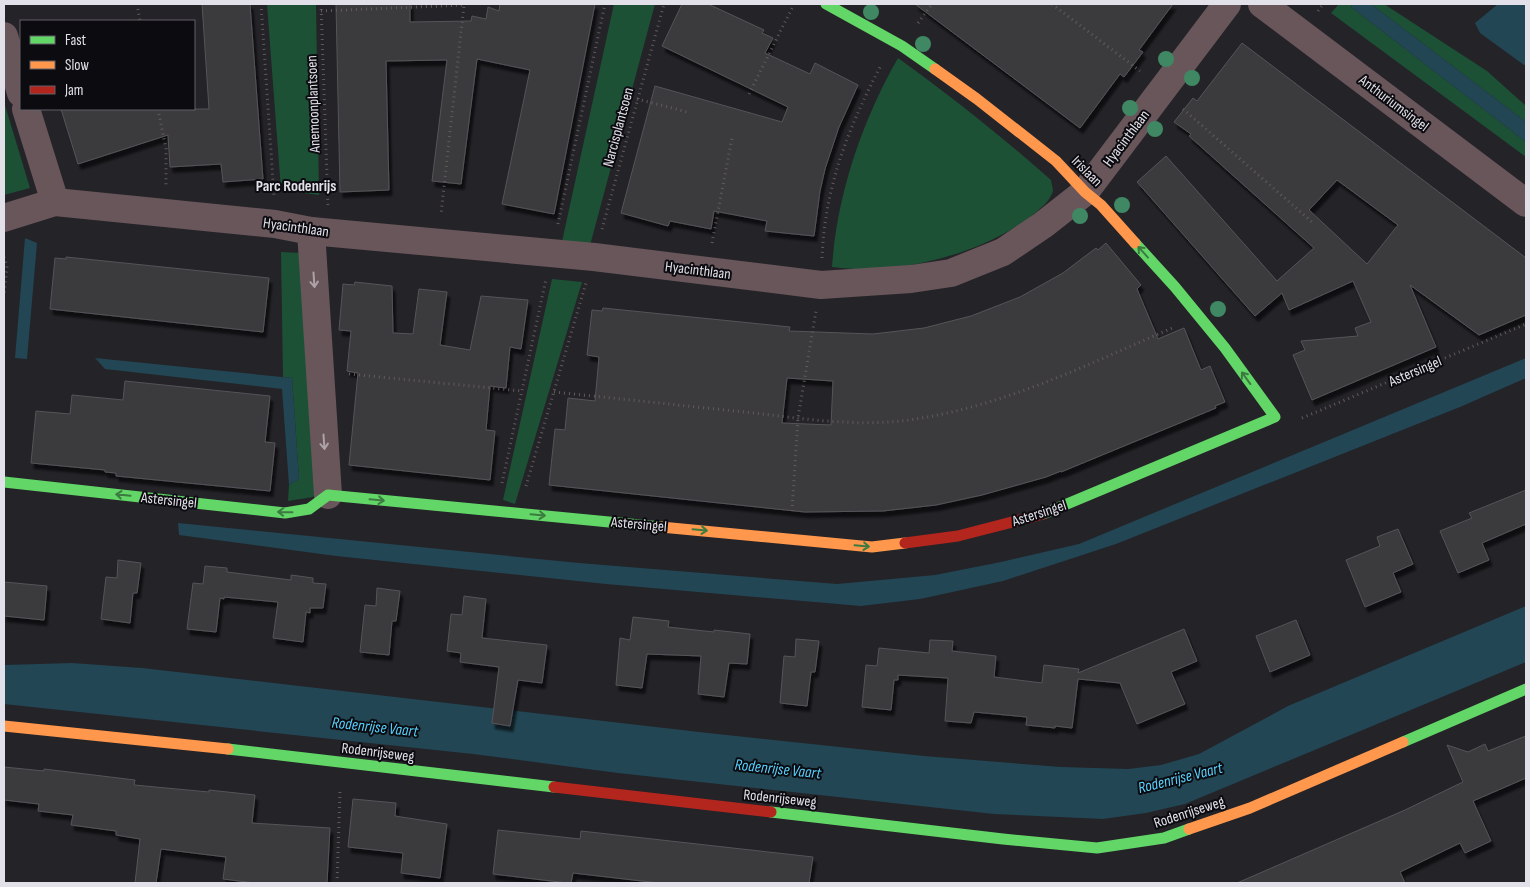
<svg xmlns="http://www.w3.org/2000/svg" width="1530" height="887" viewBox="0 0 1530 887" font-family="'Sofia Sans Condensed',sans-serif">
<defs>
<filter id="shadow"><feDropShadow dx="3" dy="5.5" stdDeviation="1" flood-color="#0009"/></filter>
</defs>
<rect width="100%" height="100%" fill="#242328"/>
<g fill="#1c5136">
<polygon points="267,4 316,4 319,195 281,190"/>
<polygon points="614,4 655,4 589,249 561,246"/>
<polygon points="1339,4 1353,4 1351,7 1526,142 1526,157 1331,13"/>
<polygon points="1371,4 1384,4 1487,71 1526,106 1526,122"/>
<path d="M 898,58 C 951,96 1001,136 1051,180 C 1051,183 1053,187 1053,191 C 1050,201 1042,207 1034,214 C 994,245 943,261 893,268 C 872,271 853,269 832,267 C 837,194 862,121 898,58 Z"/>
<polygon points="4,102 30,188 4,195"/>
<polygon points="281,252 302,253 320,487 313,497 288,501 289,485 299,479 292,378 283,377"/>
<polygon points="552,279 582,282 515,504 503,500"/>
</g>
<g fill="#224654">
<polygon points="1353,4 1371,4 1526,122 1526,142 1351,7"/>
<polygon points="1498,4 1526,4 1526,65 1524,65 1480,33 1475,23"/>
<polygon points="25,238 37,243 27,359 15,358"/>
<polygon points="95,358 292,378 299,479 289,485 282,389 105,369"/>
<polygon points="1526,358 1526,378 1460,407 1116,544 1003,581 920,599 861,606 606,584 336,556 179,535 178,523 579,563 837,584 935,575 1001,562 1079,544"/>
<polygon points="1526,606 1526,662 1185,804 1146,813 1103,819 994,814 618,773 473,754 4,704 4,665 72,663 142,668 708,733 924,756 1061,767 1128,769 1161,765 1199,754 1288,706"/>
</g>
<g fill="#3a3a3e" stroke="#555459" fill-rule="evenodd" filter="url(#shadow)">
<polygon points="202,4 250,4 263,179 223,182 221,164 170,167 168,135 78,164 61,109 209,109"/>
<polygon points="336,4 410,4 410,22 471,21 472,16 486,19 488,7 499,11 500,4 595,4 554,214 502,204 530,70 477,59 461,184 432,181 447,60 386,61 389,190 340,192"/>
<polygon points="682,4 708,4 764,30 762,33 773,38 765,53 810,74 815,63 858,85 839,127 825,169 820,191 814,236 765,231 767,221 714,211 711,229 670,221 668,226 621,213 655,86 782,122 788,107 662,46"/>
<polygon points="915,4 1173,4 1139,50 1143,52 1124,77 1120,74 1080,128"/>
<path d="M 1242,43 L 1526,258 L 1526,315 L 1479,335 L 1410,285 L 1436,347 L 1312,400 L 1293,355 L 1305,350 L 1301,341 L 1358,336 L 1355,328 L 1371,322 L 1353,281 L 1289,310 L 1282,293 L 1255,316 L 1137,182 L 1166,156 L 1277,281 L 1314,248 L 1189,136 L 1191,134 L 1174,122 L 1193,98 L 1197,101 ZM 1337,180 L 1398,225 L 1367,264 L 1309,210 Z"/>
<path d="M 1106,243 L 1141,285 L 1137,289 L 1158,339 L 1184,328 L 1201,370 L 1210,366 L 1225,402 L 1215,406 L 1216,408 L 1061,472 L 1061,471 L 1046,477 L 982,495 L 936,505 L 883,511 L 805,512 L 549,485 L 555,429 L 565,430 L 568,398 L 595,401 L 599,357 L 587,355 L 592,310 L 602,311 L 603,308 L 790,327 L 789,331 L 873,334 L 924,328 L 971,316 L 1020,297 L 1063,273 L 1096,248 L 1098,250 ZM 787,378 L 833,381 L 831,425 L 782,423 Z"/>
<polygon points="66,257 269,278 263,332 50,309 55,258 66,259"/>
<polygon points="355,282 392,286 393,333 413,334 419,289 447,292 440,345 470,350 481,296 528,300 521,349 510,347 506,388 490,386 486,430 495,431 490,480 349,465 358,373 347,371 351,331 339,330 343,284 354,285"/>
<polygon points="125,381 270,396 265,442 275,443 270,491 116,476 116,473 105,472 105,470 31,463 36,411 70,414 72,395 123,400"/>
<polygon points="1526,490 1526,524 1482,543 1489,560 1458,573 1440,531 1472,518 1469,513"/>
<polygon points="1398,529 1413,564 1393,573 1401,592 1365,607 1346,560 1380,546 1377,537"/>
<polygon points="118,560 141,563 137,593 133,593 130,623 101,619 106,577 117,578"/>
<polygon points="205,566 227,568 227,572 291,580 291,575 313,578 313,583 326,584 323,608 310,608 310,613 306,612 303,642 273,638 278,602 224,597 224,599 220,598 216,632 187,629 193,583 203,584"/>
<polygon points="4,582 47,586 44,620 4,616"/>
<polygon points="377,588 400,591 396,621 392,621 389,655 360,652 365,605 376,606"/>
<polygon points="464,596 486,599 482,638 547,645 542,683 518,680 510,726 492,723 499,667 460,662 461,653 447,651 451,614 462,615"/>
<polygon points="633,617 669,621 668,627 714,632 714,630 750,634 747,664 729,663 724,697 698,694 701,656 647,654 642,688 616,685 620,638 630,640"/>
<polygon points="1296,620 1310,655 1270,672 1256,636"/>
<polygon points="1184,629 1197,661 1171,672 1185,704 1137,724 1120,683 1078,679 1072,728 1055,726 1055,728 1026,725 1027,717 974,712 971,723 945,721 948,678 898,675 898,680 894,680 891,710 862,707 866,665 877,666 879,648 929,653 930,640 953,641 952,651 996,656 994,677 1042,683 1044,665 1079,669 1078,673"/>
<polygon points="796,639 819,641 815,672 811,672 807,706 780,703 784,656 795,657"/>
<polygon points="1526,736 1526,778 1473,801 1491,841 1465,853 1460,843 1400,872 1405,883 1237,883 1405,810 1463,782 1447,745 1468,752 1485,744 1488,751"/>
<polygon points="4,767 44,771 44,769 135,780 134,785 209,792 209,790 255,795 252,823 330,828 327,883 255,883 223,879 226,857 161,849 156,883 135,883 140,839 116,835 116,831 71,825 73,815 38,811 39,804 4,800"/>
<polygon points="353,799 396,803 395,816 447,824 440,878 401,873 403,853 348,847"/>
<polygon points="498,830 580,839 581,831 813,857 809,883 659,883 573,873 571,883 568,883 493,874"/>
</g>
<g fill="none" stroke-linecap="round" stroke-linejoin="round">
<g stroke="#63595d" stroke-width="3" stroke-dasharray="1 4" stroke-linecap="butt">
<polyline points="137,4 140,21"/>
<polyline points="261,4 274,196"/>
<polyline points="321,4 328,206"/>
<polyline points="1052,4 1140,71"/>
<polyline points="321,11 464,5 441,214"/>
<polyline points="1318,11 1323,4"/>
<polyline points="918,23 932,4"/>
<polyline points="749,94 794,4"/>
<polyline points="637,99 687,112"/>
<polyline points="158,109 166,149 166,185"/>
<polyline points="1183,109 1312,222"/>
<polyline points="558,224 605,4"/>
<polyline points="602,229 664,4"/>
<polyline points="712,243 732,138"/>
<polyline points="4,257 7,266 4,296"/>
<path d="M 822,258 C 825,186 848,129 881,65"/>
<polyline points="349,374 522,391"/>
<path d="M 554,392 C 621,399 687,406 754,413 C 805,419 858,427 909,420 C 1002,407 1087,365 1172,328"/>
<polyline points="1302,418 1526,324"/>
<polyline points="502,483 546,279"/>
<polyline points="526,486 586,283"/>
<polyline points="792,511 798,418 816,311"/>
<polyline points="337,883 340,791"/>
</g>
<g stroke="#69565a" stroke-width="28">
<polyline points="1262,4 1526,203"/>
<polyline points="4,36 21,93"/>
<polyline points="26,109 55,202"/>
<polyline points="4,218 55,202 275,224 311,231 594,257 821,285 911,279 951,273 1003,252 1043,225 1085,192 1227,4"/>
<polyline points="311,231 328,495"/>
</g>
<g stroke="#63d668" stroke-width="11">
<polyline points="826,4 902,46 935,69"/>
<polyline points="4,482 285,513 309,509 328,495 661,527"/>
<polyline points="1043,514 1275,417 1225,348 1175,287 1135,243"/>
<polyline points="1403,742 1526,689"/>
<polyline points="228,749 554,787"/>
<polyline points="771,812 1003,839 1097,848 1164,838 1189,829"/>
</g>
<g stroke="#ff974d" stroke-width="11">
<polyline points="935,69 977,99 1056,161 1085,192 1101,205 1135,243"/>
<polyline points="661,527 872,547 905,543"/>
<polyline points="4,726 228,749"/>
<polyline points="1189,829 1250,808 1403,742"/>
</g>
<g stroke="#b3261e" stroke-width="11">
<polyline points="905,543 958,536 1043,514"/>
<polyline points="554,787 771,812"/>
</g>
</g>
<g fill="#3f8863">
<circle cx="871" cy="12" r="8"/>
<circle cx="923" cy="44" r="8"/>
<circle cx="1166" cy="59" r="8"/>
<circle cx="1192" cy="78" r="8"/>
<circle cx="1130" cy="108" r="8"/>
<circle cx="1155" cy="129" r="8"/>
<circle cx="1122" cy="205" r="8"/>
<circle cx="1080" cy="216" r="8"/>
<circle cx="1218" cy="309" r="8"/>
</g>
<defs><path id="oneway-shaft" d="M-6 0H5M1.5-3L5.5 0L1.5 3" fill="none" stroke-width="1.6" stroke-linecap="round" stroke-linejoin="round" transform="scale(1.25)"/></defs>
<g stroke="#3c7b40">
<use href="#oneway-shaft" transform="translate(1143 252) rotate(-132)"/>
<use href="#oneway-shaft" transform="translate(1246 378) rotate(-126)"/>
<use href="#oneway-shaft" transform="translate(123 495) rotate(-174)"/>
<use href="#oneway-shaft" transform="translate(377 500) rotate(5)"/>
<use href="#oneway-shaft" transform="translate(285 512) rotate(-179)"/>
<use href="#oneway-shaft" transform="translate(538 515) rotate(5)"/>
<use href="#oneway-shaft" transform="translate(700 530) rotate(5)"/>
<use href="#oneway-shaft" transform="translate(862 546) rotate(5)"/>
</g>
<g stroke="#aca2a8">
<use href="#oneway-shaft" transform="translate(314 280) rotate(86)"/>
<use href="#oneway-shaft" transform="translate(324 442) rotate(86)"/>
</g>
<g text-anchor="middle" stroke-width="4" stroke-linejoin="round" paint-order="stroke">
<g font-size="15" fill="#e2e0e8" stroke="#0c0b10">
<text transform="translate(1394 103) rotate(37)" y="5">Anthuriumsingel</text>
<text transform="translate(313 104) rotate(-92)" y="5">Anemoonplantsoen</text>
<text transform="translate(618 127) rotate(-75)" y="5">Narcisplantsoen</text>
<text transform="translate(1126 138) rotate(-53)" y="5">Hyacinthlaan</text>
<text transform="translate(1087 171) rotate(45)" y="5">Irislaan</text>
<text transform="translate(296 227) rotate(8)" y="5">Hyacinthlaan</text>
<text transform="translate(698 270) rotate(7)" y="5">Hyacinthlaan</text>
<text transform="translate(1415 371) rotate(-23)" y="5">Astersingel</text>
<text transform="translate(169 500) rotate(6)" y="5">Astersingel</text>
<text transform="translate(1039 513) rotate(-18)" y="5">Astersingel</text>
<text transform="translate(639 524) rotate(5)" y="5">Astersingel</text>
<text transform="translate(378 752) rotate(7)" y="5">Rodenrijseweg</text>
<text transform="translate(780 798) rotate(6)" y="5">Rodenrijseweg</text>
<text transform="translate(1189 812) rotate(-18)" y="5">Rodenrijseweg</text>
</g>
<g font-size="16" font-weight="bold" fill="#e2e0e8" stroke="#0c0b10">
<text x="296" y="191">Parc Rodenrijs</text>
</g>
<g font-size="16" font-style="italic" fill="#56d2fe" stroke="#0c0b10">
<text transform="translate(375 726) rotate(6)" y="6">Rodenrijse Vaart</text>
<text transform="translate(778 768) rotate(6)" y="6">Rodenrijse Vaart</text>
<text transform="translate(1180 777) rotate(-14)" y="6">Rodenrijse Vaart</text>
</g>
</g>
<rect width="1530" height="887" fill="none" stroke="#e2e0e8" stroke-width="10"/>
<rect x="20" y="20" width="175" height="90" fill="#0c0b10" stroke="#626066"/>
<rect x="30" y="36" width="25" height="8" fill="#63d668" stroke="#626066"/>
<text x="65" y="45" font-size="15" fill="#e2e0e8">Fast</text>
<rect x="30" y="61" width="25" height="8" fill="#ff974d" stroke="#626066"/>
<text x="65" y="70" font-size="15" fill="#e2e0e8">Slow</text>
<rect x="30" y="86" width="25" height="8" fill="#b3261e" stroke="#626066"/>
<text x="65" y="95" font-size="15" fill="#e2e0e8">Jam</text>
</svg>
